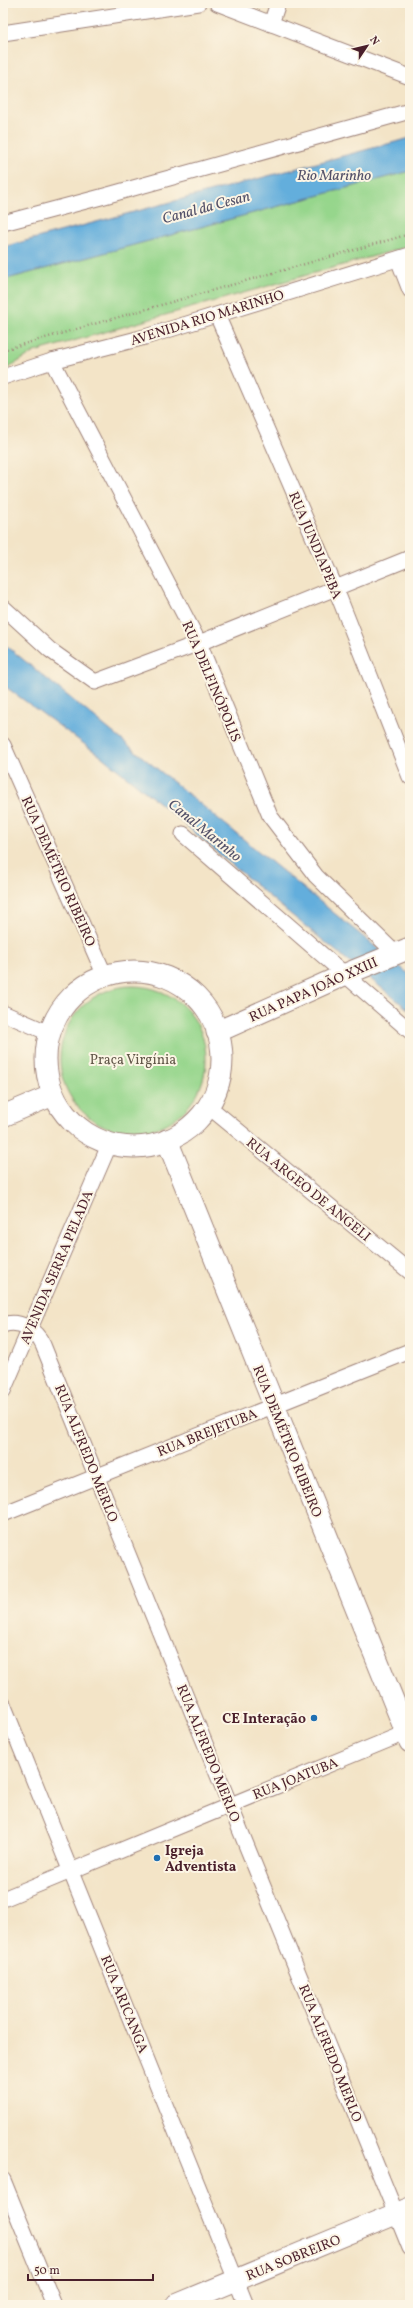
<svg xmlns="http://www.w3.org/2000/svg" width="413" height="2308" viewBox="0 0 413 2308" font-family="Vollkorn,serif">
<rect width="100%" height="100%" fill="#fcf5e5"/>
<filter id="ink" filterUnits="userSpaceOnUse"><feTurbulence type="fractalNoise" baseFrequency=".025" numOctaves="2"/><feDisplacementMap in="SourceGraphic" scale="8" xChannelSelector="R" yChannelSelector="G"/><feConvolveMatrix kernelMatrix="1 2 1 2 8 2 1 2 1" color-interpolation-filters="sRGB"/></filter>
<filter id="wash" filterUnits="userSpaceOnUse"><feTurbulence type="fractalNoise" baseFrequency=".012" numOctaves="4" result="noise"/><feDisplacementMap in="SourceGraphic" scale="16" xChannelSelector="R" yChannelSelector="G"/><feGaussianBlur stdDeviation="0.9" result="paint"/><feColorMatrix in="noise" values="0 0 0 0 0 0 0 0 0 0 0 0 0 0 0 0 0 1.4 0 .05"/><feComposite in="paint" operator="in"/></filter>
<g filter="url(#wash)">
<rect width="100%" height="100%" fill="#f3e4c7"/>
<g fill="#96d68c" stroke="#707a5c">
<polygon points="410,171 410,246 34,352 3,371 3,280"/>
<circle cx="133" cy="1059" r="73"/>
</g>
<g fill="#64aedc" stroke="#576684">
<polygon points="410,138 410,171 3,280 3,247"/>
<polygon points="3,643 410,975 410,1011 278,904 168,810 102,757 3,685"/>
</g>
</g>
<g filter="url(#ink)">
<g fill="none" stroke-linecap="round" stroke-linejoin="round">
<g stroke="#9e8279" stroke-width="17">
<g id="street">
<polyline points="217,3 410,77"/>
<polyline points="271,24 278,3"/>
<polyline points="3,33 198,3"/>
<polyline points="3,223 101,197 410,111"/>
<polyline points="398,259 410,290"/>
<polyline points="217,315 335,587 410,777"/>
<polyline points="52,361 199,643 270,816 316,876 396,954"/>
<polyline points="3,377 52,361 145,337 410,255"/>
<polyline points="3,607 50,650 95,682 199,643 410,558"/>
<polyline points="3,745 105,976"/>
<polyline points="183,834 410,1031"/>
<polyline points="3,1013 49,1033"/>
<polyline points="208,1106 410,1272"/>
<path d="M 3,1325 C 20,1319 36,1330 43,1345 L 410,2248"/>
<polyline points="3,1391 110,1143"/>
<polyline points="3,1514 410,1351"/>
<polyline points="3,1704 246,2305"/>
<polyline points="3,1899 410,1731"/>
<polyline points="3,2180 54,2305"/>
</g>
</g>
<g stroke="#9e8279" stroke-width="23">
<g id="secondary">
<circle cx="134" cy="1059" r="88"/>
<polyline points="217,1032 346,974 410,948"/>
<polyline points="3,1116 53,1095"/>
<polyline points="167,1140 410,1742"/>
<polyline points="176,2305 410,2208"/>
</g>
</g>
<polyline stroke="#9e8279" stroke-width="2.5" stroke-dasharray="1 3" stroke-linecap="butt" points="3,350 410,234"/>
<use href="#street" stroke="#fff" stroke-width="15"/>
<use href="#secondary" stroke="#fff" stroke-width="21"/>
</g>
</g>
<g fill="#1f6fb2" stroke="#fcf5e5" stroke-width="1.5">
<circle cx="314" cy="1718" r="4"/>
<circle cx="157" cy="1858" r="4"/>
</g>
<g text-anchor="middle" stroke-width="4" stroke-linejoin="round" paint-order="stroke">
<g font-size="14" fill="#4a1f2b" stroke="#fcf5e5">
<text transform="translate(207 317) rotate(-17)" y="5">AVENIDA RIO MARINHO</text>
<text transform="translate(316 545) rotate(67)" y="5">RUA JUNDIAPEBA</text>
<text transform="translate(212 681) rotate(67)" y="5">RUA DELFINÓPOLIS</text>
<text transform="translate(59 871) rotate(66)" y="5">RUA DEMÉTRIO RIBEIRO</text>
<text transform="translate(313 989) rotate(-24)" y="5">RUA PAPA JOÃO XXIII</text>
<text transform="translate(309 1189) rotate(39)" y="5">RUA ARGEO DE ANGELI</text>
<text transform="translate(56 1267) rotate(-67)" y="5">AVENIDA SERRA PELADA</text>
<text transform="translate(207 1432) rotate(-22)" y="5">RUA BREJETUBA</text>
<text transform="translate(288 1441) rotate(68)" y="5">RUA DEMÉTRIO RIBEIRO</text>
<text transform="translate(87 1453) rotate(68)" y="5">RUA ALFREDO MERLO</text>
<text transform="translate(209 1753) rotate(68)" y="5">RUA ALFREDO MERLO</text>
<text transform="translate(295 1778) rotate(-22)" y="5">RUA JOATUBA</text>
<text transform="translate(125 2004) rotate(68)" y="5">RUA ARICANGA</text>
<text transform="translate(331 2053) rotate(68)" y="5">RUA ALFREDO MERLO</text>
<text transform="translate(293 2257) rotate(-22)" y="5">RUA SOBREIRO</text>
</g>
<g font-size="14" fill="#615648" stroke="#fcf5e5">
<text x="133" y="1064">Praça Virgínia</text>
</g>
<g font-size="14" font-weight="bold" fill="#4a1f2b" stroke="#fcf5e5" text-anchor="end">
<text x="306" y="1723">CE Interação</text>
<text x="165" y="1855" text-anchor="start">Igreja<tspan x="165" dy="16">Adventista</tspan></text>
</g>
<g font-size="15" font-style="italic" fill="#535169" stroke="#fcf5e5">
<text x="334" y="180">Rio Marinho</text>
<text transform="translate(206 207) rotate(-15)" y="5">Canal da Cesan</text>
<text transform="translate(205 830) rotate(39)" y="5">Canal Marinho</text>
</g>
</g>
<rect width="413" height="2308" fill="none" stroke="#fcf5e5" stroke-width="16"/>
<g transform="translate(367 46) rotate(55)" stroke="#fcf5e5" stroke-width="3" paint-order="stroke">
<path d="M0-3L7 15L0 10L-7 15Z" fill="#4a1f2b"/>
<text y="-6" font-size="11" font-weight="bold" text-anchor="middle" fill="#4a1f2b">N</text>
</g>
<path d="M28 2274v6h125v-6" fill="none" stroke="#4a1f2b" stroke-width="2"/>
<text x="34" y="2274" font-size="12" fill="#4a1f2b" stroke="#fcf5e5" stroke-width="3" paint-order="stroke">50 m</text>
</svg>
